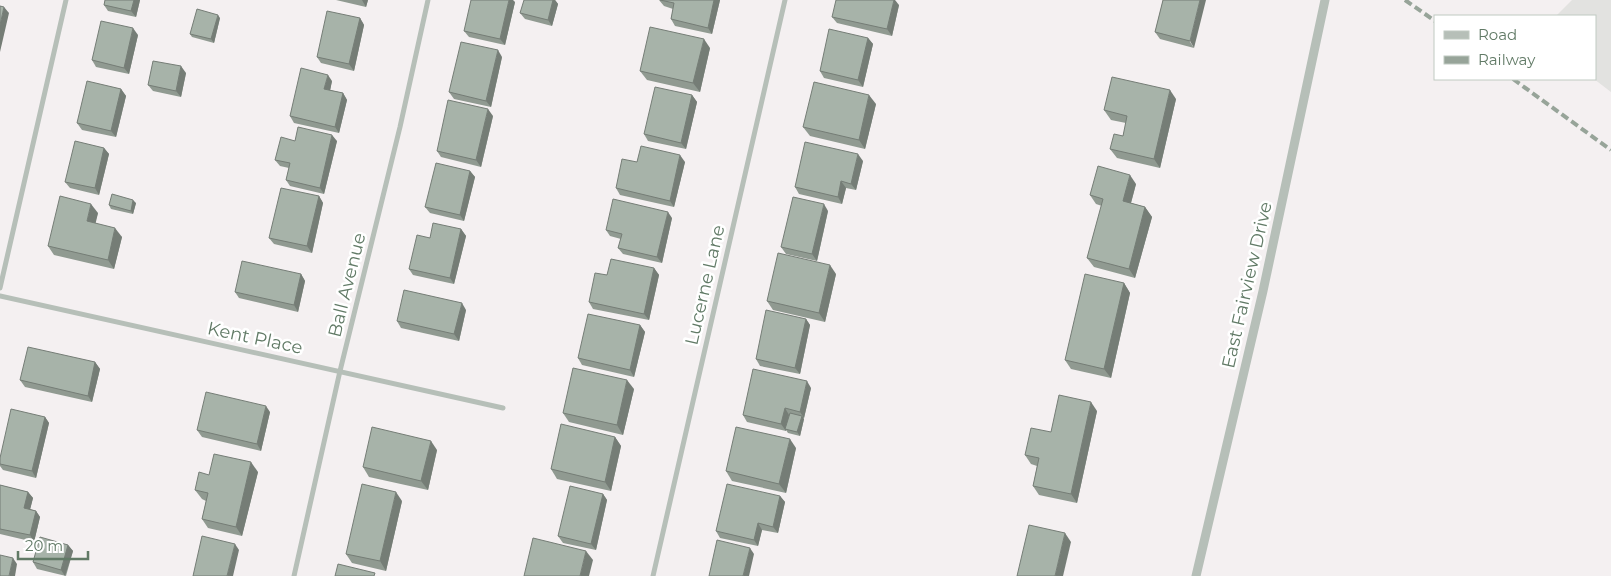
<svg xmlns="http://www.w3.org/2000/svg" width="1611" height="576" viewBox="0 0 1611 576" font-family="Montserrat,sans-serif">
<rect width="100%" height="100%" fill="#f4f0f1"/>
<polygon fill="#e2e2e0" points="1572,0 1611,0 1611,92 1594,79 1595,79 1595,16 1556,16"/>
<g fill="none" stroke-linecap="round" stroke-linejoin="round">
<g stroke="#b6bfb8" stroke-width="5">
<polyline points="0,288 66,0"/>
<polyline points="0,296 503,408"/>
<polyline points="294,576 340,371 400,127 428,0"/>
<polyline points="653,576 785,0"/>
</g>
<polyline stroke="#b6bfb8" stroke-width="9" points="1196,576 1263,291 1325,0"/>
<g stroke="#97a499" stroke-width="4" stroke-dasharray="8 4" stroke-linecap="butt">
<polyline points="1405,0 1435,21"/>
<polyline points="1513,79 1611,150"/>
</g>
</g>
<g fill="#909a91">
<polygon points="105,0 140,0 136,17 108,11 104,5"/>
<polygon points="336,0 368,0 366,7"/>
<polygon points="553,0 555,0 558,4 552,26 525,19 520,13"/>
<polygon points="659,0 720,0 712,34 675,26 671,19 673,9 664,6"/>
<polygon points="1163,0 1194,48 1160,39 1155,32"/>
<polygon points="515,2 505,45 469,37 464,31"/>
<polygon points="899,5 892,36 837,23 832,17"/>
<polygon points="220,18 214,43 192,37 190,34"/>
<polygon points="360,18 364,25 354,71 321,63 317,57"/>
<polygon points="138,35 129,74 96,67 92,60"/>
<polygon points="868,38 873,44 863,87 824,78 820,71"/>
<polygon points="710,48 700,92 647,80 640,71"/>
<polygon points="502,57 491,107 454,99 449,92"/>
<polygon points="186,73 181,97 153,91 148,85"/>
<polygon points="332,81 330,90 343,93 347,100 339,133 294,123 290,116"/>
<polygon points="121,89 126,96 116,137 82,130 77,123"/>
<polygon points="692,95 697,102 686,149 648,141 644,134"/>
<polygon points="1176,99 1160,168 1117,158 1110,149 1123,136 1126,123 1111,120 1104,110"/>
<polygon points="876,104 865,149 810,136 803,127"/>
<polygon points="493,116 481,167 441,157 437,151"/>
<polygon points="295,141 337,141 324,194 290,186 286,180 289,168 280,166 275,160"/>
<polygon points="104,148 109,154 99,195 70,188 65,182"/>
<polygon points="863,161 856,190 846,188 842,204 799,194 795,187"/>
<polygon points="637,162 685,162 674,207 620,195 616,188"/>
<polygon points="470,171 475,177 464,221 430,213 425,207"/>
<polygon points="1136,184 1131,203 1145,207 1152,217 1135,278 1094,267 1087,258 1102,206 1096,204 1090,195"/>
<polygon points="319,196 323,203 312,253 274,244 269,238"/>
<polygon points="136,203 133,214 111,209 109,205"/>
<polygon points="828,211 817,261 786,254 781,247"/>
<polygon points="98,213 95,223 122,237 114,269 54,255 48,246"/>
<polygon points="672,218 662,263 623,254 618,248 621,239 610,236 606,230"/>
<polygon points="461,229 466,236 454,284 413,275 409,269 430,238"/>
<polygon points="654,268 659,275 649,320 593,309 589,302 607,275"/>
<polygon points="301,274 305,281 298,312 239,298 235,292"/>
<polygon points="836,274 825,322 773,310 767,301"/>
<polygon points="1124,283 1130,293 1111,378 1071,369 1065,360"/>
<polygon points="466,310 459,341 401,328 397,321"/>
<polygon points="806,319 810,325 800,374 760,366 756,359"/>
<polygon points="640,325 645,332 634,377 582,365 578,358"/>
<polygon points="95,362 100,369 92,402 25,387 20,380"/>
<polygon points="811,388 804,418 803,418 804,419 800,436 788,433 786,430 786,431 747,422 743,415"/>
<polygon points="634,389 623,435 569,422 563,413"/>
<polygon points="1097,411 1077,503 1039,495 1033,486 1037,466 1031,464 1025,455 1051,432"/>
<polygon points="270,412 261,451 202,437 197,430"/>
<polygon points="45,417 49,423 36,478 3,470 0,466 0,458"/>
<polygon points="615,437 621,446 611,491 557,479 551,469"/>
<polygon points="796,448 786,493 732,481 726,471"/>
<polygon points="437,450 428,490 369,477 363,467"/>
<polygon points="258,472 242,536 208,528 202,519 206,501 202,499 195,490 209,475"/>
<polygon points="0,485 28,492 33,498 30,509 36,511 40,517 34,542 0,534"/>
<polygon points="603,494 607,500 596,550 563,543 558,536"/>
<polygon points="780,496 785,502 778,533 762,530 758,546 720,538 716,531"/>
<polygon points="402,501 386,571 352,563 346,554"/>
<polygon points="68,545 73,551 66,576 37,569 33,562"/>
</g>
<g fill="#757d76">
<polygon points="134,0 140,0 136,17 131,11"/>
<polygon points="362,0 368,0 366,7"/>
<polygon points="509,0 513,0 515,2 505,45 500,39"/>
<polygon points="553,0 555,0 558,4 552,26 548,20"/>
<polygon points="714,0 720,0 712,34 708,28"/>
<polygon points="894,0 895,0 899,5 892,36 887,29"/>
<polygon points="1200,0 1206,0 1194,48 1190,41"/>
<polygon points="4,7 9,13 0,52 0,25"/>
<polygon points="218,15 220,18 214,43 211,39"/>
<polygon points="360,18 364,25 354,71 349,64"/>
<polygon points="133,28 138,35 129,74 124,68"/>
<polygon points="868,38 873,44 863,87 858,80"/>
<polygon points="704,39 710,48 700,92 693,83"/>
<polygon points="498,50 502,57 491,107 486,101"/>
<polygon points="181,66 186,73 181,97 176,91"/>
<polygon points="328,75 332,81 329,96 324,89"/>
<polygon points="121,89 126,96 116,137 111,131"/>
<polygon points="1170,90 1176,99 1160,168 1154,159"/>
<polygon points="343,93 347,100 339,133 335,127"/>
<polygon points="692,95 697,102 686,149 681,143"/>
<polygon points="869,95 876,104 865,149 859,140"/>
<polygon points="488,109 493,116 481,167 476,160"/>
<polygon points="332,135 337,141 324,194 320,188"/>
<polygon points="104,148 109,154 99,195 95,188"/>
<polygon points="858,154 863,161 856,190 851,184"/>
<polygon points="680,155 685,162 674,207 670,201"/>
<polygon points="470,171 475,177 464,221 460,215"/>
<polygon points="1130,175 1136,184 1129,210 1123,201"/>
<polygon points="841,181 846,188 842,204 838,197"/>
<polygon points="319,196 323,203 312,253 307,246"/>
<polygon points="133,200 136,203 133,214 131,211"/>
<polygon points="91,204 98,213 94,230 87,221"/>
<polygon points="824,204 828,211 817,261 812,254"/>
<polygon points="1145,207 1152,217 1135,278 1129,269"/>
<polygon points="668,212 672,218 662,263 657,257"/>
<polygon points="115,228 122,237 114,269 108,260"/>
<polygon points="461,229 466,236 454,284 450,278"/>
<polygon points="830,265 836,274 825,322 819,313"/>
<polygon points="654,268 659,275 649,320 644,314"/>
<polygon points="301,274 305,281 298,312 294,305"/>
<polygon points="1124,283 1130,293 1111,378 1104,369"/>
<polygon points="462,303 466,310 459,341 454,334"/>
<polygon points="806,319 810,325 800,374 795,368"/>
<polygon points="640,325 645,332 634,377 630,370"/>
<polygon points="95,362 100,369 92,402 88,396"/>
<polygon points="627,380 634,389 623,435 617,425"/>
<polygon points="807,381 811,388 804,418 800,412"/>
<polygon points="1091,402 1097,411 1077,503 1071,494"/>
<polygon points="266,406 270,412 261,451 257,444"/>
<polygon points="785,408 789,415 786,431 781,424"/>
<polygon points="802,416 804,419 800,436 797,432"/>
<polygon points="45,417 49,423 36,478 32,471"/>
<polygon points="615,437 621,446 611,491 605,482"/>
<polygon points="790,439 796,448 786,493 779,484"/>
<polygon points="431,441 437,450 428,490 421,481"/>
<polygon points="251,462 258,472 242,536 236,527"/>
<polygon points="28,492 33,498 29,514 24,508"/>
<polygon points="396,492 402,501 386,571 380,561"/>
<polygon points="603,494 607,500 596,550 591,544"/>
<polygon points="780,496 785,502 778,533 773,527"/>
<polygon points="36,511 40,517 34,542 30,535"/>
<polygon points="758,523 762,530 758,546 754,540"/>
<polygon points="1065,533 1071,542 1063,576 1055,576"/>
<polygon points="235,544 239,550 233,576 227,576"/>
<polygon points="68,545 73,551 65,576 61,570"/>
<polygon points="750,548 754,554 749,576 743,576"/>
<polygon points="586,551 593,560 589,576 580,576"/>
<polygon points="13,558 17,564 15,576 9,576"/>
</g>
<g fill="#a7b3a9" stroke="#757d76">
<polygon points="105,0 134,0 131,11 104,5"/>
<polygon points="471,0 509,0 500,39 464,31"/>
<polygon points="524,0 553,0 548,20 520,13"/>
<polygon points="660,0 714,0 708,28 671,19 674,3"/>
<polygon points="836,0 894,0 887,29 832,17"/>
<polygon points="1163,0 1200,0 1190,41 1155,32"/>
<polygon points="0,6 4,7 0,25"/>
<polygon points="197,9 218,15 211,39 190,34"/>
<polygon points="327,11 360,18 349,64 317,57"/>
<polygon points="101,21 133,28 124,68 92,60"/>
<polygon points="650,27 704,39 693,83 640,71"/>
<polygon points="829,29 868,38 858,80 820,71"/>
<polygon points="461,42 498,50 486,101 449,92"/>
<polygon points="153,61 181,66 176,91 148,85"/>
<polygon points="301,68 328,75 324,89 343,93 335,127 290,116"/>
<polygon points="1112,77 1170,90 1154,159 1110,149 1114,134 1123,136 1127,116 1104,110"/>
<polygon points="87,81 121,89 111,131 77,123"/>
<polygon points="814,82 869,95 859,140 803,127"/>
<polygon points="655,87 692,95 681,143 644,134"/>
<polygon points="448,100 488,109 476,160 437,151"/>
<polygon points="298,127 332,135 320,188 286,180 290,163 275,160 281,137 295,141"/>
<polygon points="75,141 104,148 95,188 65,182"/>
<polygon points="805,142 858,154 851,184 841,181 838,197 795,187"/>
<polygon points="641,146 680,155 670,201 616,188 622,159 637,162"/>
<polygon points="436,163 470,171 460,215 425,207"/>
<polygon points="1098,166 1130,175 1123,201 1145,207 1129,269 1087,258 1103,199 1090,195"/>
<polygon points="281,188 319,196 307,246 269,238"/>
<polygon points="112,194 133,200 131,211 109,205"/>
<polygon points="60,196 91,204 87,221 115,228 108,260 48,246"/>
<polygon points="793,197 824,204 812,254 781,247"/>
<polygon points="613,199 668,212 657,257 618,248 622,234 606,230"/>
<polygon points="433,223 461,229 450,278 409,269 417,235 430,238"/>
<polygon points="778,253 830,265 819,313 767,301"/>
<polygon points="611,259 654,268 644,314 589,302 595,273 607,275"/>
<polygon points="242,261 301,274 294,305 235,292"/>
<polygon points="1085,274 1124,283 1104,369 1065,360"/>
<polygon points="404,290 462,303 454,334 397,321"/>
<polygon points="766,310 806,319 795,368 756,359"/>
<polygon points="588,314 640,325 630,370 578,358"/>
<polygon points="28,347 95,362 88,396 20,380"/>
<polygon points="573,368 627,380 617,425 563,413"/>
<polygon points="753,369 807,381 800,412 785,408 781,424 743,415"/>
<polygon points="206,392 266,406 257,444 197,430"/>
<polygon points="1059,395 1091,402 1071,494 1033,486 1039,458 1025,455 1031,428 1051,432"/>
<polygon points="11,409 45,417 32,471 0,464 0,458"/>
<polygon points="790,413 802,416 797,432 785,429"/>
<polygon points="561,424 615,437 605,482 551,469"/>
<polygon points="372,427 431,441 421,481 363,467"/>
<polygon points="736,427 790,439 779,484 726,471"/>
<polygon points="214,454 251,462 236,527 202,519 208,493 195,490 199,472 209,475"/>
<polygon points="362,484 396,492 380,561 346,554"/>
<polygon points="727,484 780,496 773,527 758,523 754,540 716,531"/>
<polygon points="0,485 28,492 24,508 36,511 30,535 0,529"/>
<polygon points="570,486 603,494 591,544 558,536"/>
<polygon points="1029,525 1065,533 1055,576 1017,576"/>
<polygon points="202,536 235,544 227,576 193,576"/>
<polygon points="40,537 68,545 61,570 33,562"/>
<polygon points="533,538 586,551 580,576 524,576"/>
<polygon points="717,540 750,548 743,576 709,576"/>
<polygon points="0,555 13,558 9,576 0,576"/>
<polygon points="338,564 375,573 374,576 335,576"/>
</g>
<g text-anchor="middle" stroke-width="5" stroke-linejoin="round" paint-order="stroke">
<g font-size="18" fill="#617a66" stroke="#fff">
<text transform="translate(347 285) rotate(-76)" y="6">Ball Avenue</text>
<text transform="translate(705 285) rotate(-77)" y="6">Lucerne Lane</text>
<text transform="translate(1247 285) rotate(-77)" y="6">East Fairview Drive</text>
<text transform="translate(255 338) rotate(12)" y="6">Kent Place</text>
</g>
</g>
<rect x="1434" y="15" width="162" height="65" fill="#ffffff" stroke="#c0cac2"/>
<rect x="1444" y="31" width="25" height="8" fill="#b6bfb8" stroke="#c0cac2"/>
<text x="1478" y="40" font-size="15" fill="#617a66">Road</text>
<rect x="1444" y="56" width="25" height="8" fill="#97a499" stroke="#c0cac2"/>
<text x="1478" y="65" font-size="15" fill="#617a66">Railway</text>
<path d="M18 551v8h70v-8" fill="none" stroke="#617a66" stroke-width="2.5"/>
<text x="25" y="551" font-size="15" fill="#617a66" stroke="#ffffff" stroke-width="4" paint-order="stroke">20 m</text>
</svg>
